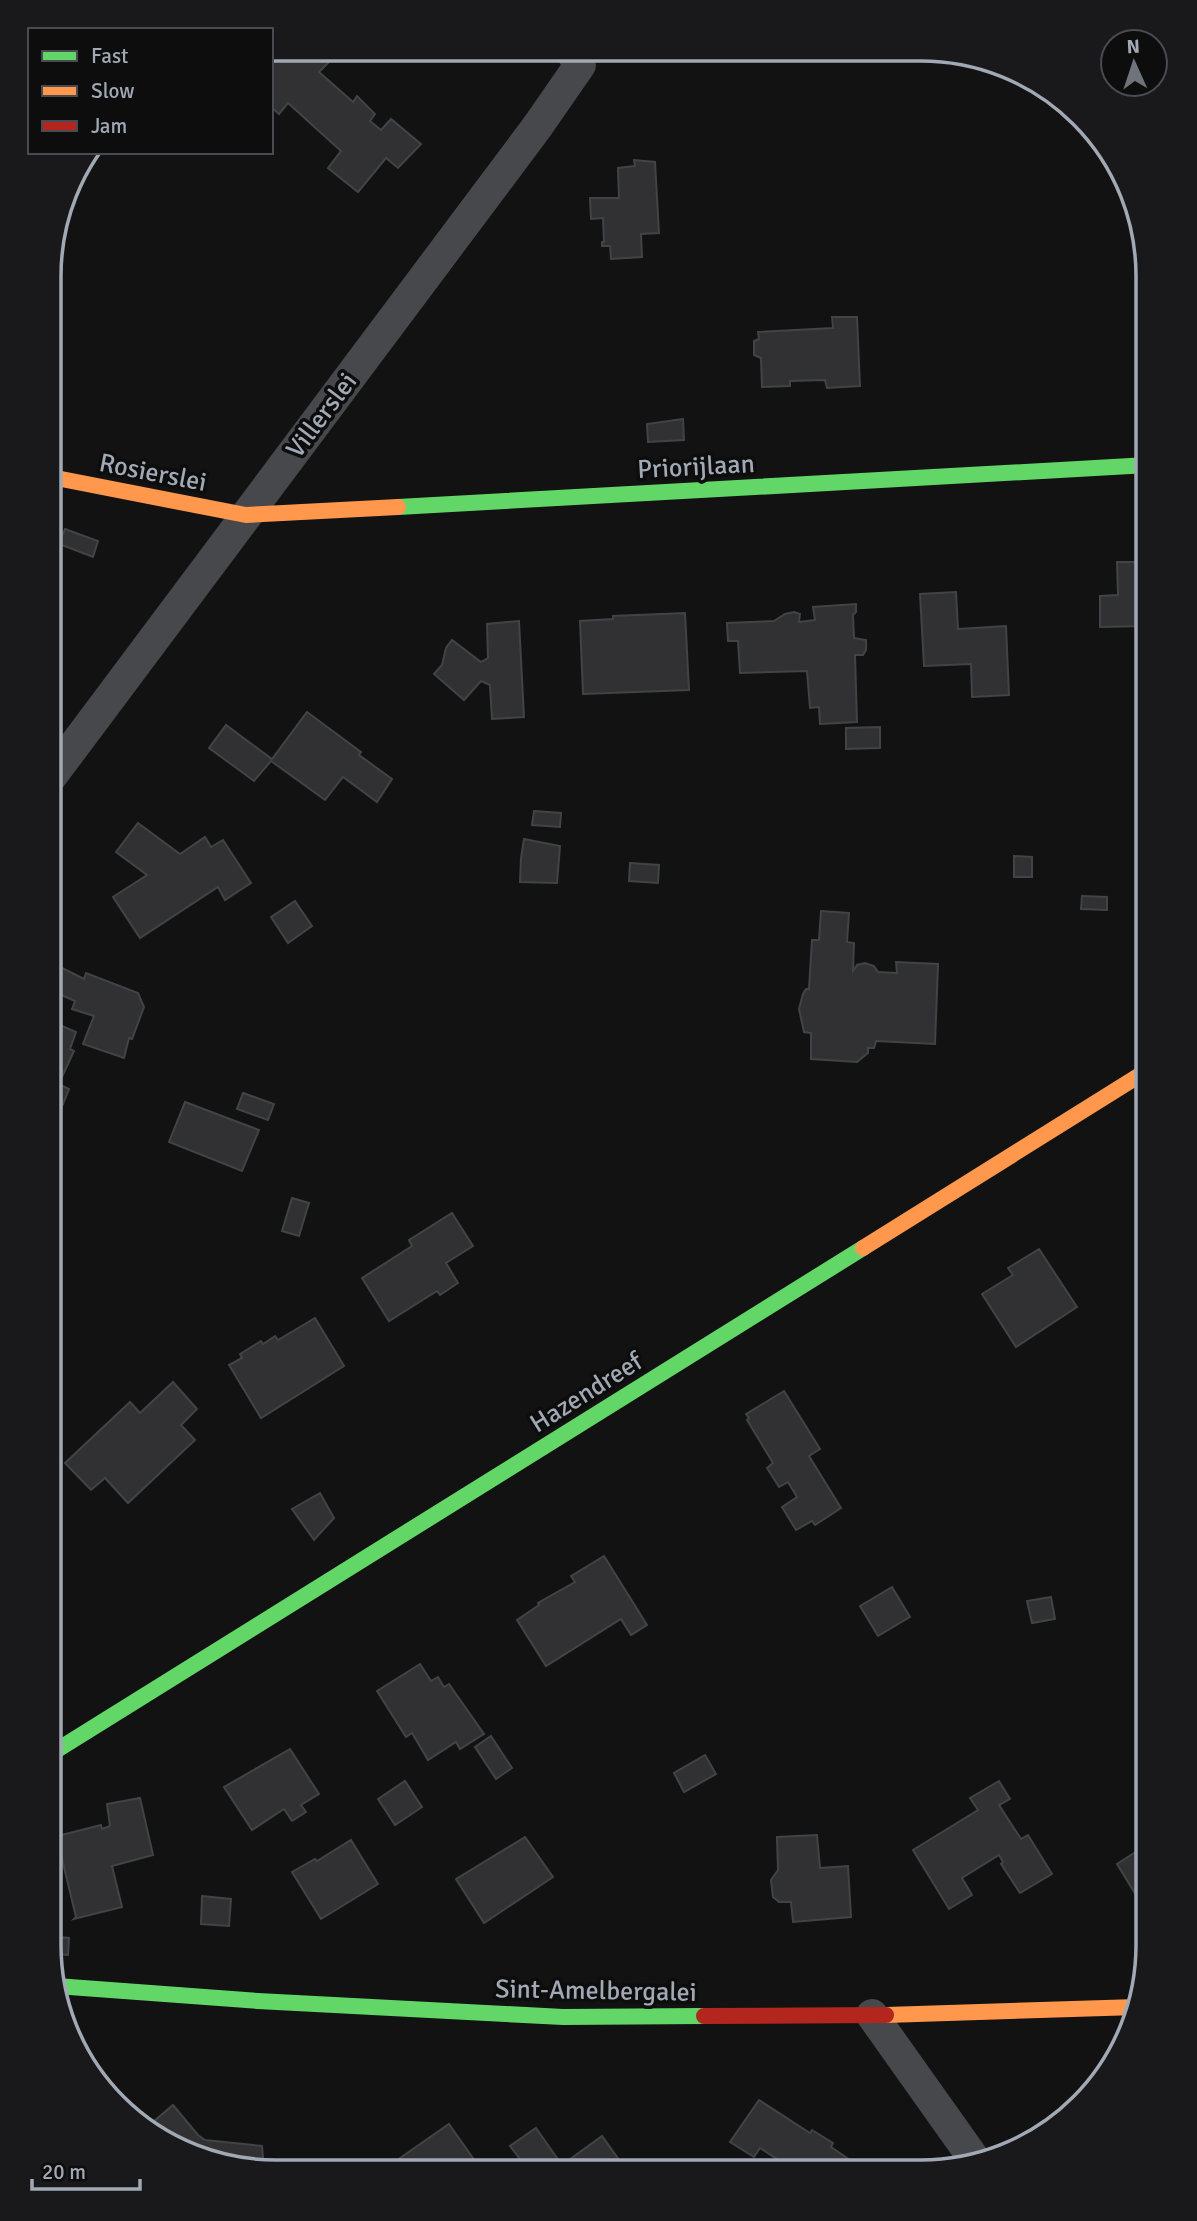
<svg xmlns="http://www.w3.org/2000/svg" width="1197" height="2221" viewBox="0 0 1197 2221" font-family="Signika,sans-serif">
<rect width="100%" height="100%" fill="#121212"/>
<g fill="#313133" stroke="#414346" stroke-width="2">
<polygon points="277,49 330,49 336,55 319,72 353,102 357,96 375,114 370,121 381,130 391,119 421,144 398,168 386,158 358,192 328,168 341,151 288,103 279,114 271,107 271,50"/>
<polygon points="634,160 655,162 659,233 641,234 642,257 611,259 610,246 602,246 602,242 604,242 603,218 591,219 590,198 619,198 618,168 635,166"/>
<polygon points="832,317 857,317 860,386 827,388 825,380 790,381 790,386 762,387 761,358 754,355 754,341 759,339 758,332 833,328"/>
<polygon points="683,419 684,440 648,442 647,424"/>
<polygon points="65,529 98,541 93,557 59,544"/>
<polygon points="1117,562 1148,562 1148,626 1100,627 1100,596 1118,595"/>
<polygon points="956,592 958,629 1006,626 1009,695 972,697 971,664 924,666 920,594"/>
<polygon points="856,604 856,612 853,615 854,638 866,640 866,650 863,655 855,655 857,722 820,724 819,707 810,708 807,671 740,673 738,641 728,641 727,623 774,621 785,614 794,612 800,614 799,622 815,620 813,607"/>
<polygon points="685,613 689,690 583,694 580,621 613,619 613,616"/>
<polygon points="519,621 524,717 492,719 490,685 481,681 464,700 434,674 442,665 446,648 452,640 481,662 488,658 487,624"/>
<polygon points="307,712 361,752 359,755 392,779 377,802 343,777 325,800 271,761 254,781 209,748 226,725 272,759"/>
<polygon points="880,727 880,748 846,749 846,728"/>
<polygon points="534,811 561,813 560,827 532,825"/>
<polygon points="138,823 180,854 205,837 211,847 223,840 251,883 225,900 218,887 140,938 113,897 147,875 116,852"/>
<polygon points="524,839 560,846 557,883 520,882 521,858"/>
<polygon points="1014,856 1032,857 1032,877 1014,877"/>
<polygon points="630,863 659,865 658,883 629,881"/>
<polygon points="1082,896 1107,897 1107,910 1081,909"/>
<polygon points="295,901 312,926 288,943 271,917"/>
<polygon points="821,911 849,913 847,942 854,943 853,971 857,965 865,963 874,966 878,972 897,973 896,962 938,964 935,1044 876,1041 874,1048 868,1048 868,1053 857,1062 811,1059 811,1033 804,1032 799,1009 803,994 806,989 809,989 812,940 819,940"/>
<polygon points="60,967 84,979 86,973 138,993 144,1007 132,1039 129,1038 124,1058 83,1044 94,1016 72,1009 75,1001 52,991"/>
<polygon points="50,1002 57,1005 55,1008 62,1026 76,1032 70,1049 74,1051 61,1079 50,1073"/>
<polygon points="50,1080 69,1089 63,1104 50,1099"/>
<polygon points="243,1093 274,1104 268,1120 237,1109"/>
<polygon points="50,1099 63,1104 53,1125 50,1123"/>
<polygon points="185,1102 259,1130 242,1171 169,1142"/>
<polygon points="292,1198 309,1203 299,1236 282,1231"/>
<polygon points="452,1213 473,1246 446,1263 458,1283 440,1295 437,1291 389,1321 362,1278 412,1246 409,1240"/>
<polygon points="1039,1249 1077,1307 1016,1347 982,1294 1013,1275 1008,1268"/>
<polygon points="315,1318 344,1366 261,1418 229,1365 242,1358 240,1354 261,1341 263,1344 275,1336 278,1340"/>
<polygon points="173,1382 197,1409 181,1425 195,1440 128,1503 105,1478 91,1490 65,1463 130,1402 140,1413"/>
<polygon points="784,1391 820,1449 809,1456 841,1508 815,1525 812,1521 796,1530 782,1507 797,1497 788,1482 779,1487 767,1468 773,1463 747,1420 749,1418 746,1414"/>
<polygon points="320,1493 334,1518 314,1540 292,1509"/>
<polygon points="604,1556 647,1625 631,1635 621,1619 546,1666 517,1620 539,1605 538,1603 575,1582 571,1576"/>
<polygon points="892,1587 910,1617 878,1636 860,1606"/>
<polygon points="1051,1597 1055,1619 1032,1623 1027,1601"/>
<polygon points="420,1664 431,1681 438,1677 444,1687 449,1684 484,1734 460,1749 456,1742 428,1760 412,1733 406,1737 377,1691"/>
<polygon points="491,1736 512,1768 496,1779 475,1747"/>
<polygon points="290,1749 319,1794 301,1805 306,1812 292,1821 284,1809 252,1830 224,1787"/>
<polygon points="705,1755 716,1774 684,1792 674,1773"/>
<polygon points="405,1781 422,1807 395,1825 378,1799"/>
<polygon points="999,1781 1010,1799 999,1805 1021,1839 1028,1835 1052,1874 1020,1893 1001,1864 1003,1862 999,1855 962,1878 972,1895 949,1909 913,1850 978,1810 970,1798"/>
<polygon points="140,1798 153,1855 112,1866 122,1907 74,1919 76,1917 57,1838 54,1837 101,1825 102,1829 110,1826 107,1804"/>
<polygon points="817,1835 820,1868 848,1866 851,1917 793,1922 791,1902 779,1902 773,1897 771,1880 778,1870 777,1837"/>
<polygon points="525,1837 553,1877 484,1923 456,1879"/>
<polygon points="351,1840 378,1884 321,1919 292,1872 315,1859 317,1861"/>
<polygon points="1148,1844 1147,1902 1142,1905 1117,1864"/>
<polygon points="202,1896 231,1899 229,1926 201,1924"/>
<polygon points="49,1936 69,1938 68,1955 51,1954"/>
<polygon points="759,2100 810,2133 812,2130 833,2143 831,2147 850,2160 842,2172 797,2172 760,2148 754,2157 730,2142"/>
<polygon points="173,2105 198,2135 205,2140 262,2146 264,2170 246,2170 189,2155 146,2128"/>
<polygon points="449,2124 482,2171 383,2170"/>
<polygon points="536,2128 562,2165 602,2136 627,2171 529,2171 510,2146"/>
</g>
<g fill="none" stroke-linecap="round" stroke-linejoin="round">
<g stroke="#46484b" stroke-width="32">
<polyline points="50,778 537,127 580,65 571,51"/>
<polyline points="872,2015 977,2163"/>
</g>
<g stroke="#63d668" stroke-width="16">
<polyline points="398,507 1148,465"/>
<polyline points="49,1755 863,1248"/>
<polyline points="56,1986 258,2001 563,2017 704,2016"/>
</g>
<g stroke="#ff974d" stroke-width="16">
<polyline points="51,477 246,515 398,507"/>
<polyline points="863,1248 1148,1070"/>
<polyline points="886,2015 1137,2007"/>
</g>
<polyline stroke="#b3261e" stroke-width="16" points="704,2016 886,2015"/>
</g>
<g text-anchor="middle" stroke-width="7" stroke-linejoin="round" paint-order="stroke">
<g font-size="26" fill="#a1a9b5" stroke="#0d0d0e">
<text transform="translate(321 415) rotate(-53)" y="9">Villerslei</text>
<text transform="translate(696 466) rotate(-3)" y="9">Priorijlaan</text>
<text transform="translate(153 472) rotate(11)" y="9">Rosierslei</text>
<text transform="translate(586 1392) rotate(-32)" y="9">Hazendreef</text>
<text transform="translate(596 1990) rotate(1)" y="9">Sint-Amelbergalei</text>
</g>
</g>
<path d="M0 0H1197V2221H0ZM276 61H921A215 215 0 0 1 1136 276V1945A215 215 0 0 1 921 2160H276A215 215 0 0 1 61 1945V276A215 215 0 0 1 276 61Z" fill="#19191b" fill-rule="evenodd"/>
<path fill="none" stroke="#a1a9b5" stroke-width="3.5" d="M276 61H921A215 215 0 0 1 1136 276V1945A215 215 0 0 1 921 2160H276A215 215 0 0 1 61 1945V276A215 215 0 0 1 276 61Z"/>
<rect x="28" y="28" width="245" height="126" fill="#0d0d0e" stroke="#484b51" stroke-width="2"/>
<rect x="42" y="51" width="35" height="10" fill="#63d668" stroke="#484b51" stroke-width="2"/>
<text x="91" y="63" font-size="21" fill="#a1a9b5">Fast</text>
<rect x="42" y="86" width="35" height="10" fill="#ff974d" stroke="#484b51" stroke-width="2"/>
<text x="91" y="98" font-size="21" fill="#a1a9b5">Slow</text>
<rect x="42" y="121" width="35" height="10" fill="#b3261e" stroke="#484b51" stroke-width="2"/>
<text x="91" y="133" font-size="21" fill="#a1a9b5">Jam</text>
<g transform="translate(1134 63) rotate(357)"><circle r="33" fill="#0d0d0e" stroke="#484b51" stroke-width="2"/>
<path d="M0-5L12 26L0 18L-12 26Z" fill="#6f747c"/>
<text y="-10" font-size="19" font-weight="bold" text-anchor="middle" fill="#a1a9b5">N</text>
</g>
<path d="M32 2179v10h108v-10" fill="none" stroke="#a1a9b5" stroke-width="3.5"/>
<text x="42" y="2179" font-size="21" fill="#a1a9b5" stroke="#0d0d0e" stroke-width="5" paint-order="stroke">20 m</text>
</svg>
